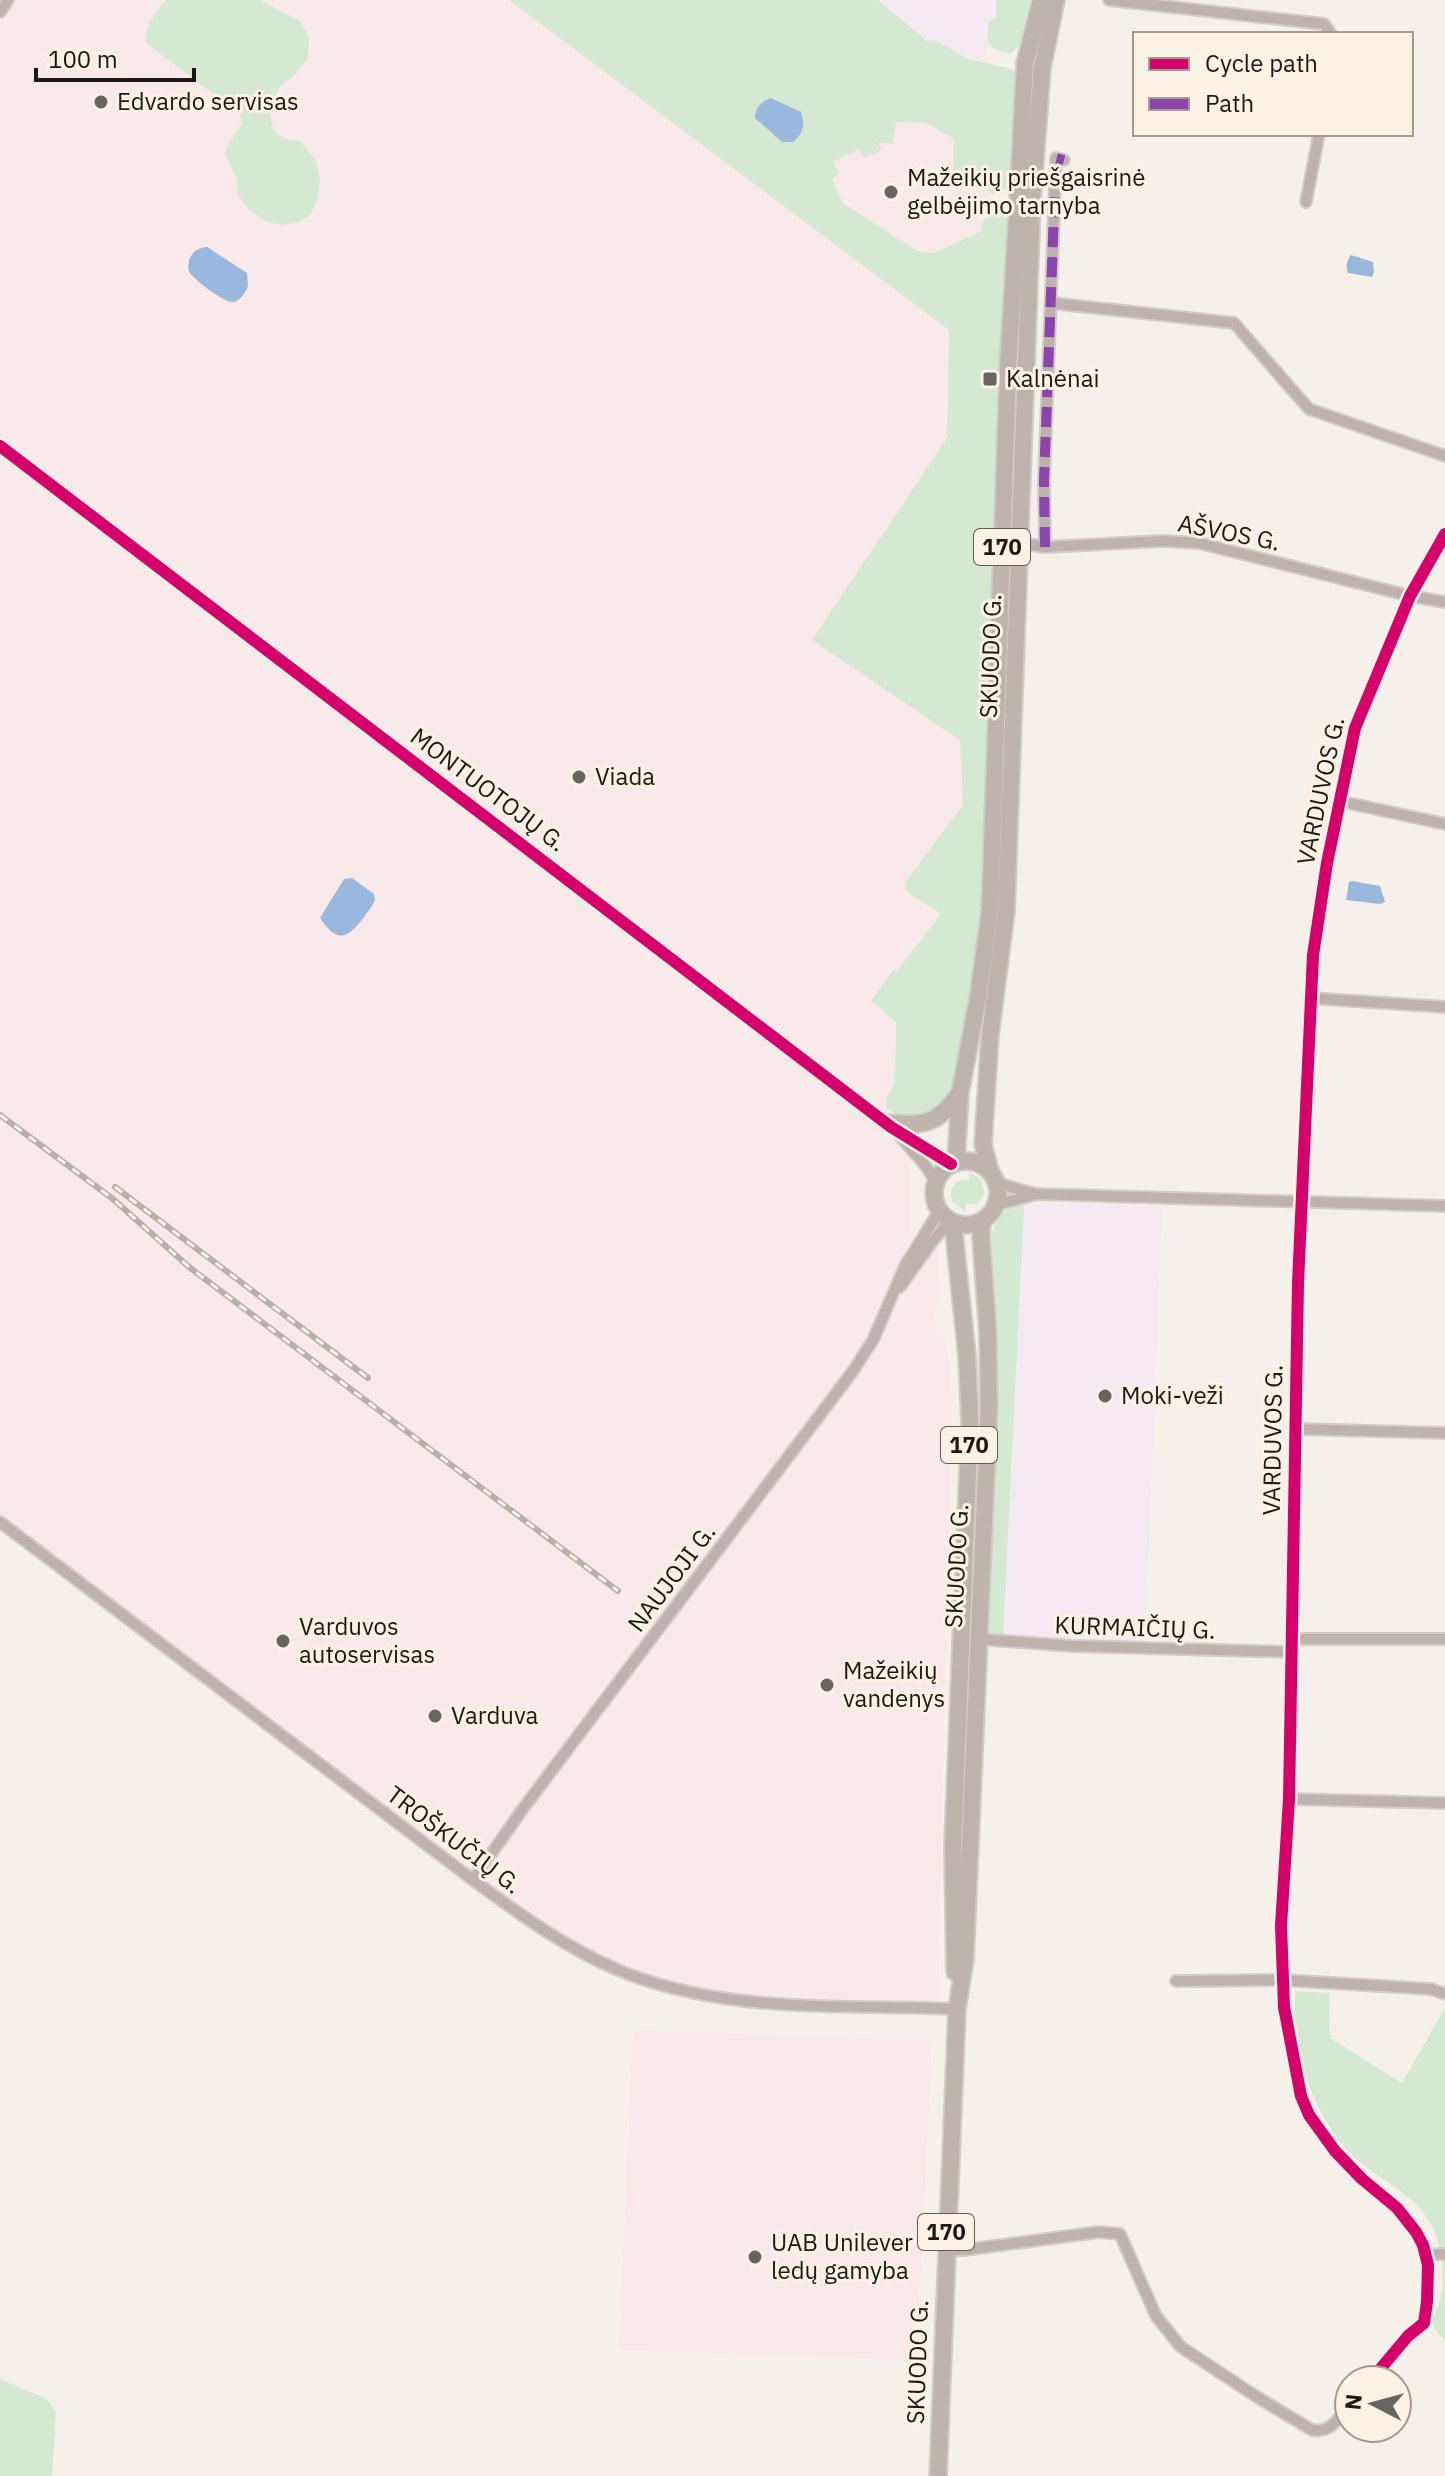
<svg xmlns="http://www.w3.org/2000/svg" width="1445" height="2476" viewBox="0 0 1445 2476" font-family="'IBM Plex Sans',sans-serif">
<rect width="100%" height="100%" fill="#f5f1ea"/>
<g fill="#f3eaf2">
<polygon points="878,0 996,0 996,17 987,38 988,45 984,62 952,51 937,41 927,41"/>
<polygon points="1065,1203 1162,1207 1145,1642 1003,1636 1024,1206"/>
</g>
<g fill="#f8e9eb">
<polygon points="0,0 509,0 949,330 947,438 812,640 960,739 963,805 904,884 907,892 942,914 897,971 895,970 895,1084 886,1098 911,1119 909,1233 937,1246 939,1304 935,1312 936,1326 944,1338 949,1361 952,1398 938,2009 783,2006 650,1982 554,1936 0,1522"/>
<polygon points="895,122 927,123 954,139 985,191 993,194 993,210 983,221 981,231 934,253 925,253 917,251 843,203 832,178 833,162 860,149 879,143"/>
<polygon points="633,2030 932,2041 916,2360 619,2350"/>
</g>
<g fill="#d5e8d3">
<path d="M 166,0 L 260,0 L 301,22 L 309,38 L 308,58 L 295,75 L 281,85 L 273,100 L 270,116 L 273,129 L 283,138 L 300,141 L 316,161 L 320,178 L 318,197 L 311,214 L 300,222 L 283,225 L 268,222 L 249,210 L 239,197 L 236,176 L 225,154 L 228,145 L 242,123 L 240,114 L 146,43 C 143,26 156,13 166,0 Z"/>
<polygon points="509,0 878,0 927,41 934,40 969,59 1012,69 1016,73 1012,182 1008,188 993,194 953,171 954,139 927,123 896,122 893,144 879,143 881,150 865,158 859,149 833,162 839,174 832,179 843,203 917,251 934,253 981,231 983,221 993,210 1001,208 1009,213 981,923 971,993 952,1089 949,1099 926,1118 900,1117 887,1108 886,1098 895,1084 896,1022 871,1001 894,969 897,971 941,914 907,892 904,884 963,805 960,740 812,640 947,438 949,330"/>
<path d="M 996,0 L 1030,0 L 1019,46 L 1011,53 C 987,48 985,47 989,22 L 996,17 Z"/>
<path d="M 969,1173 C 979,1175 984,1184 984,1194 L 977,1204 L 966,1204 L 966,1212 L 952,1202 L 951,1190 L 957,1181 L 969,1180 Z"/>
<polygon points="1011,1206 1024,1206 1003,1636 989,1632 985,1620 997,1362 997,1325 991,1234 999,1217"/>
<path d="M 1295,1991 L 1329,1993 L 1330,2038 L 1402,2083 L 1445,2008 L 1445,2340 C 1439,2335 1433,2329 1433,2320 C 1434,2313 1440,2305 1441,2297 C 1445,2273 1443,2248 1432,2226 C 1417,2195 1379,2180 1355,2158 C 1326,2132 1302,2078 1296,2039 C 1294,2024 1295,2007 1295,1991 Z"/>
<polygon points="0,2379 47,2399 56,2412 52,2476 0,2476"/>
</g>
<g fill="#9ab7dc">
<path d="M 771,98 L 801,112 C 805,125 804,133 793,142 L 782,142 L 755,118 C 755,108 761,101 771,98 Z"/>
<path d="M 207,247 L 247,273 L 248,287 C 245,292 241,300 234,302 C 225,304 195,280 189,272 C 186,259 193,248 207,247 Z"/>
<path d="M 1351,255 L 1373,262 L 1374,272 L 1372,277 L 1348,273 C 1345,267 1347,260 1351,255 Z"/>
<path d="M 352,878 L 374,894 L 375,900 C 371,909 365,915 360,922 C 344,942 334,939 320,918 L 344,879 Z"/>
<polygon points="1352,881 1380,886 1385,902 1380,904 1346,900 1349,882"/>
</g>
<g fill="none" stroke-linecap="round" stroke-linejoin="round">
<g stroke="#d1cec9" stroke-width="14">
<g id="minor">
<polyline points="1109,0 1324,24 1331,34"/>
<polyline points="0,12 8,0"/>
<polyline points="1306,202 1319,134"/>
<polyline points="1051,303 1234,323 1309,409 1445,456"/>
<polyline points="0,446 891,1127 951,1164"/>
<polyline points="1015,542 1045,547 1163,541 1199,543 1410,596 1445,602"/>
<polyline points="1045,547 1044,481 1056,158 1064,160"/>
<polyline points="1339,801 1445,824"/>
<polyline points="1309,998 1445,1007"/>
<polyline points="893,1128 924,1164 936,1181"/>
<polyline points="997,1183 1035,1194"/>
<polyline points="996,1205 1037,1194 1445,1206"/>
<polyline points="900,1287 934,1239 950,1221"/>
<polyline points="1295,1429 1445,1433"/>
<path d="M 0,1522 L 473,1880 C 519,1914 566,1948 618,1970 C 726,2015 843,2004 957,2009"/>
<polyline points="978,1639 1072,1646 1291,1652"/>
<polyline points="1291,1639 1445,1639"/>
<polyline points="1289,1799 1445,1803"/>
<polyline points="473,1880 522,1810 853,1371 873,1340 905,1266 936,1216 938,1209"/>
<polyline points="1176,1981 1282,1980 1431,1989 1445,1994"/>
<path d="M 945,2250 L 964,2250 L 1099,2232 L 1120,2234 L 1156,2316 L 1181,2347 L 1257,2397 L 1312,2430 C 1331,2433 1338,2419 1349,2406"/>
<polyline points="1426,2255 1445,2254"/>
<polyline points="1371,2380 1408,2336 1424,2323 1427,2302 1428,2265 1423,2245 1416,2232 1397,2208 1362,2179 1335,2151 1309,2115 1301,2096 1284,2007 1281,1926 1289,1799 1298,1283 1313,955 1327,863 1355,728 1410,596 1445,534"/>
</g>
</g>
<g stroke="#d1cec9" stroke-width="20">
<g id="primary">
<path d="M 887,1123 C 925,1126 937,1125 960,1093"/>
<circle cx="966" cy="1193" r="32"/>
<polyline points="956,1162 960,1093 978,998 990,910 1008,369 1018,200 1025,64 1041,0"/>
<polyline points="990,1171 983,1144 990,1035 1006,911 1032,201 1042,68 1056,0"/>
<polyline points="953,1223 967,1356 970,1421 953,1846 955,1972"/>
<polyline points="938,2476 957,2009 965,1959 989,1406 988,1334 981,1237 982,1221"/>
</g>
</g>
<use href="#minor" stroke="#bdb2ae" stroke-width="10"/>
<use href="#primary" stroke="#beb4ae" stroke-width="16"/>
<g stroke="#b5b0aa" stroke-width="6">
<g id="rail">
<polyline points="0,1115 113,1199 189,1267 618,1591"/>
<polyline points="115,1187 368,1378"/>
</g>
</g>
<use href="#rail" stroke="#faf2e5" stroke-width="3" stroke-dasharray="9" stroke-linecap="butt"/>
<polyline stroke="#8e44ad" stroke-width="10" stroke-dasharray="20 10" stroke-linecap="butt" points="1045,547 1044,481 1056,158 1064,160"/>
<g stroke="#faf2e5" stroke-width="17">
<g id="cycleway">
<polyline points="0,446 891,1127 951,1164"/>
<polyline points="1371,2380 1408,2336 1424,2323 1427,2302 1428,2265 1423,2245 1416,2232 1397,2208 1362,2179 1335,2151 1309,2115 1301,2096 1284,2007 1281,1926 1289,1799 1298,1283 1313,955 1327,863 1355,728 1410,596 1445,534"/>
</g>
</g>
<use href="#cycleway" stroke="#d6006c" stroke-width="12"/>
</g>
<g fill="#686560" stroke="#faf2e5" stroke-width="3">
<circle cx="101" cy="102" r="8"/>
<circle cx="891" cy="192" r="8"/>
<rect x="982" y="371" width="16" height="16" rx="4"/>
<circle cx="579" cy="777" r="8"/>
<circle cx="1105" cy="1396" r="8"/>
<circle cx="283" cy="1641" r="8"/>
<circle cx="827" cy="1685" r="8"/>
<circle cx="435" cy="1716" r="8"/>
<circle cx="755" cy="2257" r="8"/>
</g>
<g text-anchor="middle" stroke-width="6" stroke-linejoin="round" paint-order="stroke">
<g fill="#faf2e5" stroke="#5f5a53" stroke-width="2">
<rect x="974" y="529" width="56" height="36" rx="6"/>
<rect x="941" y="1427" width="56" height="36" rx="6"/>
<rect x="918" y="2214" width="56" height="36" rx="6"/>
</g>
<g font-size="22" font-weight="bold" fill="#1c1915">
<text x="1002" y="555">170</text>
<text x="969" y="1453">170</text>
<text x="946" y="2240">170</text>
</g>
<g font-size="24" fill="#1c1915" stroke="#faf2e5" text-anchor="start">
<text x="117" y="110">Edvardo servisas</text>
<text x="907" y="186">Mažeikių priešgaisrinė<tspan x="907" dy="28">gelbėjimo tarnyba</tspan></text>
<text x="1006" y="387">Kalnėnai</text>
<text x="595" y="785">Viada</text>
<text x="1121" y="1404">Moki-veži</text>
<text x="299" y="1635">Varduvos<tspan x="299" dy="28">autoservisas</tspan></text>
<text x="843" y="1679">Mažeikių<tspan x="843" dy="28">vandenys</tspan></text>
<text x="451" y="1724">Varduva</text>
<text x="771" y="2251">UAB Unilever<tspan x="771" dy="28">ledų gamyba</tspan></text>
</g>
<g font-size="24" fill="#1c1915" stroke="#faf2e5">
<text transform="translate(1229 533) rotate(11)" y="8">AŠVOS G.</text>
<text transform="translate(991 656) rotate(-88)" y="8">SKUODO G.</text>
<text transform="translate(488 790) rotate(37)" y="8">MONTUOTOJŲ G.</text>
<text transform="translate(1321 791) rotate(-78)" y="8">VARDUVOS G.</text>
<text transform="translate(1273 1440) rotate(-89)" y="8">VARDUVOS G.</text>
<text transform="translate(957 1566) rotate(-87)" y="8">SKUODO G.</text>
<text transform="translate(672 1578) rotate(-53)" y="8">NAUJOJI G.</text>
<text transform="translate(1135 1628) rotate(2)" y="8">KURMAIČIŲ G.</text>
<text transform="translate(454 1840) rotate(37)" y="8">TROŠKUČIŲ G.</text>
<text transform="translate(918 2362) rotate(-88)" y="8">SKUODO G.</text>
</g>
</g>
<rect x="1133" y="32" width="280" height="104" fill="#faf2e5" stroke="#a19b92" stroke-width="2"/>
<rect x="1149" y="58" width="40" height="12" fill="#d6006c" stroke="#a19b92" stroke-width="2"/>
<text x="1205" y="72" font-size="24" fill="#1c1915">Cycle path</text>
<rect x="1149" y="98" width="40" height="12" fill="#8e44ad" stroke="#a19b92" stroke-width="2"/>
<text x="1205" y="112" font-size="24" fill="#1c1915">Path</text>
<g transform="translate(1373 2404) rotate(276)"><circle r="38" fill="#faf2e5" stroke="#a19b92" stroke-width="2"/>
<path d="M0-6L14 30L0 20L-14 30Z" fill="#686560"/>
<text y="-12" font-size="22" font-weight="bold" text-anchor="middle" fill="#1c1915">N</text>
</g>
<path d="M36 68v12h158v-12" fill="none" stroke="#1c1915" stroke-width="4"/>
<text x="48" y="68" font-size="24" fill="#1c1915" stroke="#faf2e5" stroke-width="6" paint-order="stroke">100 m</text>
</svg>
